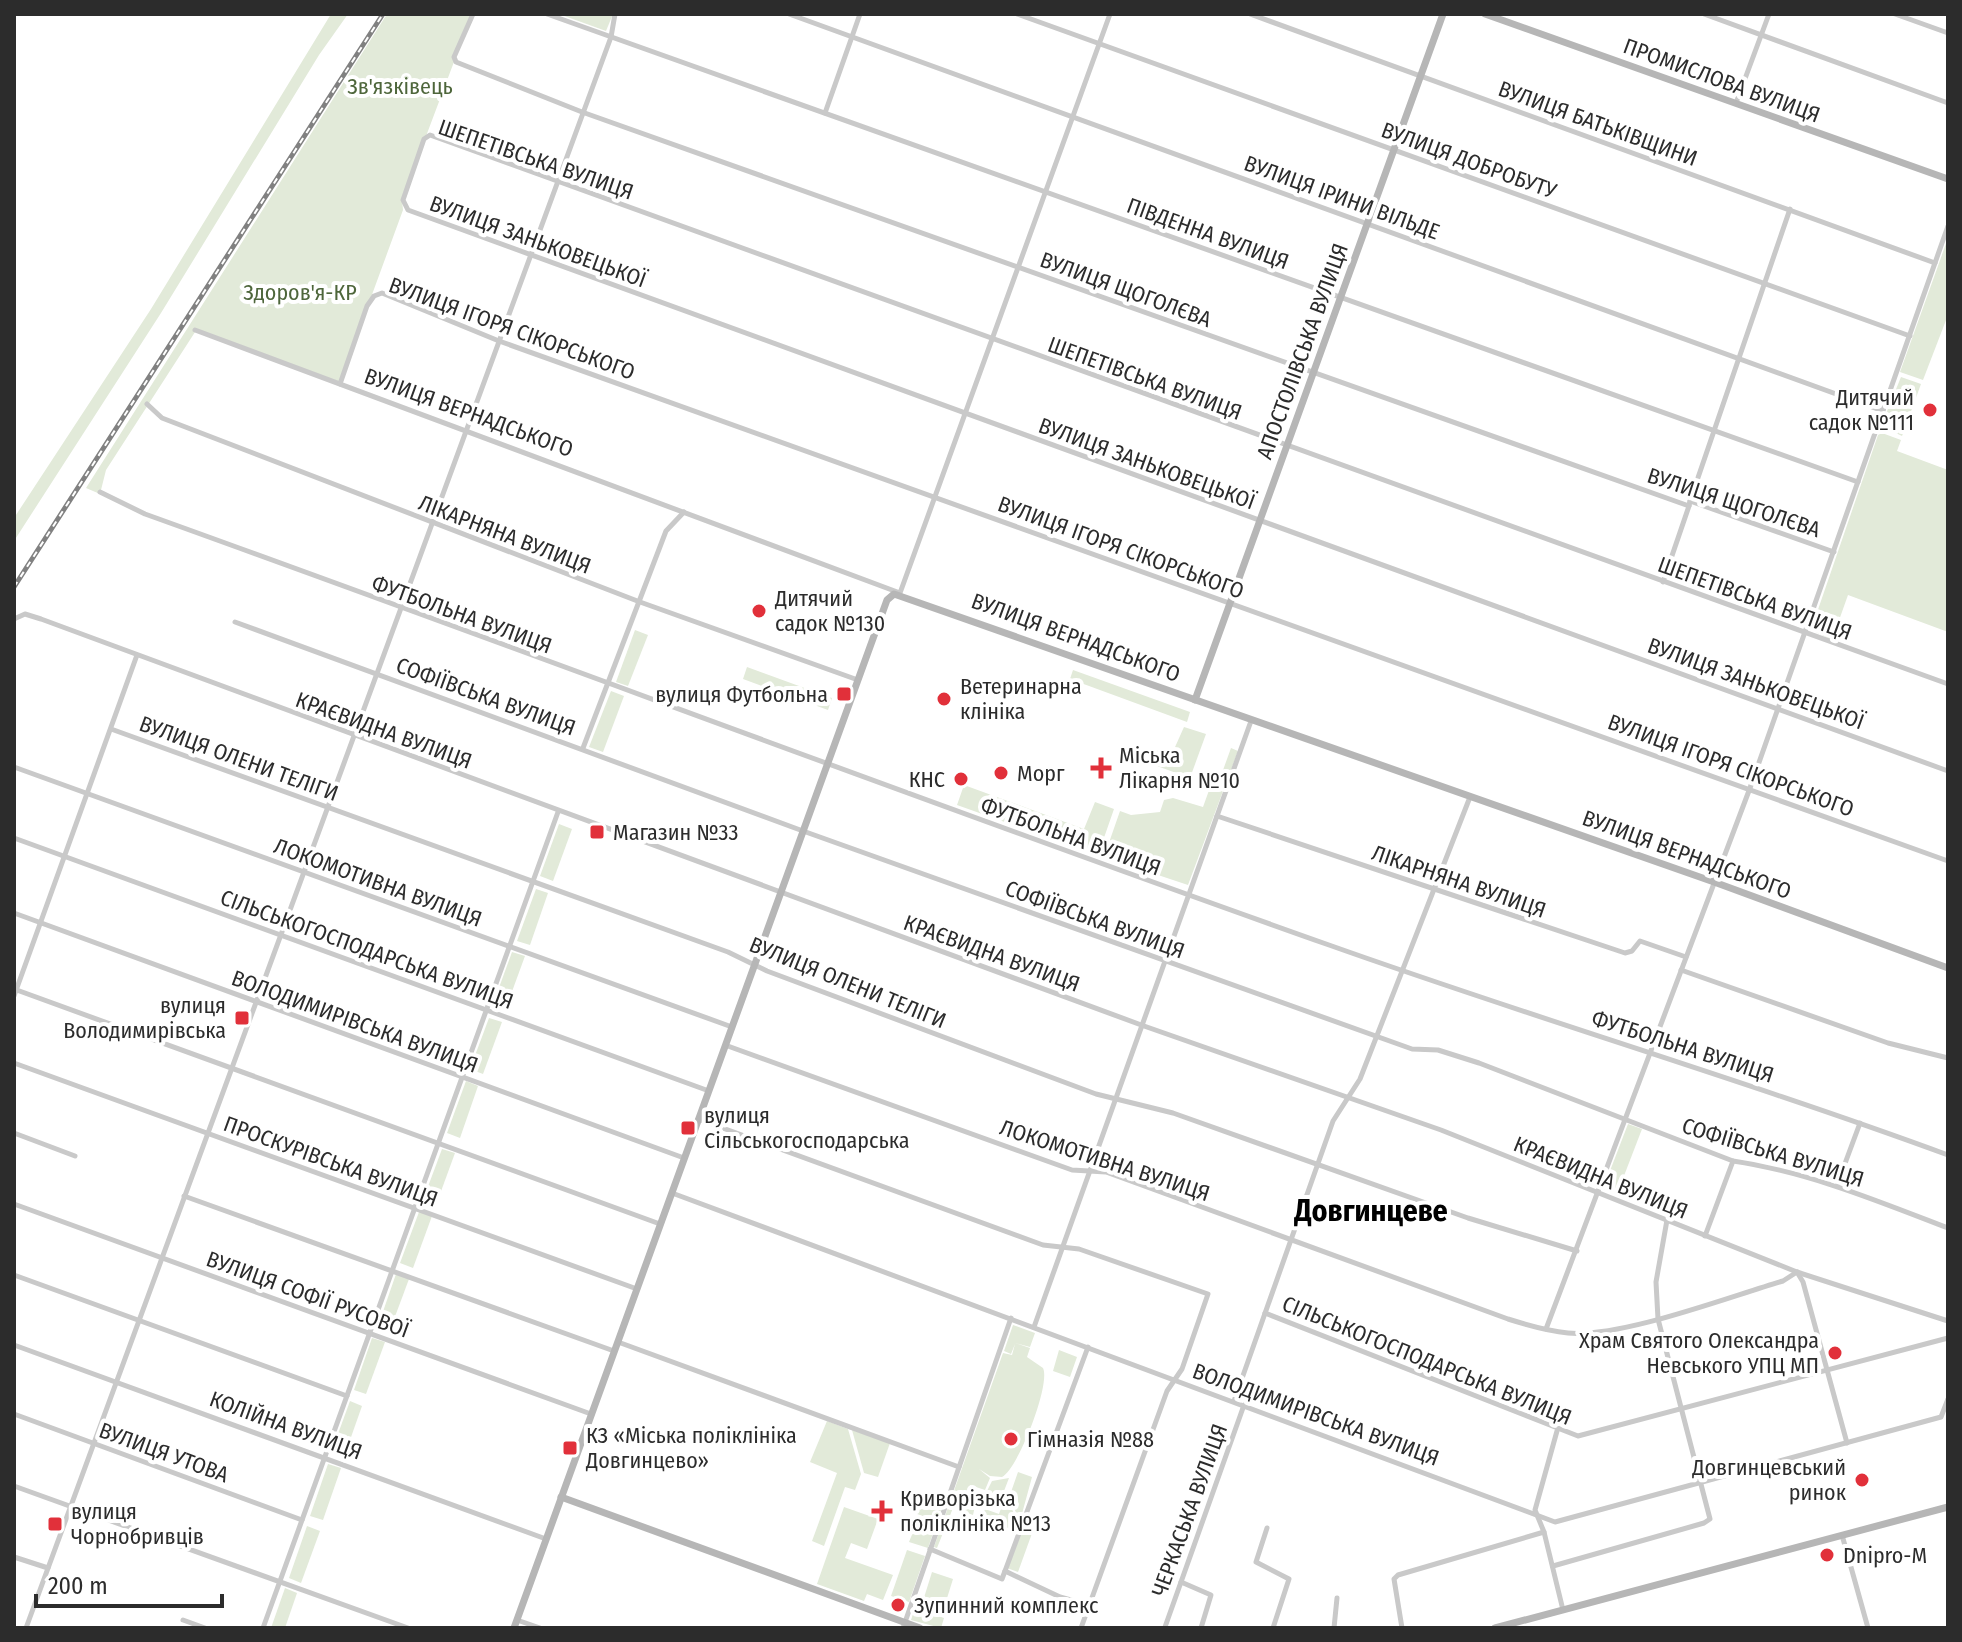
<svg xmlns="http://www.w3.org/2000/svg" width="1962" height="1642" viewBox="0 0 1962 1642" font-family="'Fira Sans Condensed',sans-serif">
<rect width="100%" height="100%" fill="#fff"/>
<g fill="#e2ead9">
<polygon points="331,14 348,14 319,55 161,313 14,541 14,518 151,309"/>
<polygon points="387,14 472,14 402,200 403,210 340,382 197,329 106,470 100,494 86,488"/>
<polygon points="559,14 613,14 606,31"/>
<polygon points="1948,238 1948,315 1923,380 1900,372"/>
<polygon points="1901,377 1921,384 1902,436 1881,426"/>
<polygon points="1882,433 1901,440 1897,451 1948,470 1948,632 1848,595 1832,640 1811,630 1878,435"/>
<polygon points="635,630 648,635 628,686 616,682"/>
<polygon points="747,667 832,698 828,710 743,679"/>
<polygon points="1073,670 1190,712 1187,722 1070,679"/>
<polygon points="611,691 624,696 603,752 589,747"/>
<polygon points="1184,727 1206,734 1190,778 1146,762 1151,748 1171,756"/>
<polygon points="1231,748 1238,751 1188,885 1104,857 1120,811 1131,815 1160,812 1164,800 1173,798 1203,807 1212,782 1218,784"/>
<polygon points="964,785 1084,829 1095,802 1114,809 1098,855 957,805"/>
<polygon points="559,824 572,829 553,881 540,876"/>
<polygon points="536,889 548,893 530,945 517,941"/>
<polygon points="512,952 525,956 506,1008 493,1004"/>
<polygon points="489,1018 502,1022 483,1074 470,1069"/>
<polygon points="466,1081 478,1086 460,1138 447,1133"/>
<polygon points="1628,1124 1642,1129 1617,1194 1603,1189"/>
<polygon points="442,1149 455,1153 436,1205 423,1200"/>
<polygon points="419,1212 432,1216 413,1268 400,1263"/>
<polygon points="396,1274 409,1279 390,1330 378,1326"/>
<path d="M 1013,1325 L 1035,1333 L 1030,1347 L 1015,1343 L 1030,1348 L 1027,1357 L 1043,1368 C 1051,1384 1018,1469 1002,1477 L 990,1476 L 979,1469 L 990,1478 L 985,1490 L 970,1485 L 964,1502 L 975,1506 L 973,1515 L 953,1508 L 937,1548 L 934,1547 L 1003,1353 L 1012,1355 L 1015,1344 L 1011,1354 L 1004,1351 Z"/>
<polygon points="372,1338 385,1342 366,1394 354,1390"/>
<polygon points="1059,1350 1077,1357 1070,1377 1053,1371"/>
<polygon points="350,1401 362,1406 344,1457 331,1453"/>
<polygon points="827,1421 848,1429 861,1474 855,1490 845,1487 824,1546 812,1541 837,1473 810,1462"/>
<polygon points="852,1430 890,1443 878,1477 864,1473"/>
<polygon points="328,1464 341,1468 323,1520 310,1516"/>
<polygon points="1018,1472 1032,1477 1020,1521 1006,1491 1011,1492"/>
<polygon points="1009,1478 1004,1491 1018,1523 1015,1531 982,1518 985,1509 999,1514 1005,1497 987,1491 992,1481"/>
<polygon points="923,1493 944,1501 937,1521 917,1514"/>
<polygon points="844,1507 878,1519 867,1549 851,1543 845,1558 893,1575 883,1600 867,1594 864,1601 817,1584"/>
<polygon points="918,1520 936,1524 928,1548 909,1542"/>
<polygon points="1025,1521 1035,1525 1018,1572 1007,1568"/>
<polygon points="307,1526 320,1531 301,1583 289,1578"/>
<polygon points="907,1550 925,1556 909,1602 891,1596"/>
<polygon points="932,1572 953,1579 943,1611 922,1604"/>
<polygon points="285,1588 297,1593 285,1628 271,1628"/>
<polygon points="915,1608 944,1618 941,1628 911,1620"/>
</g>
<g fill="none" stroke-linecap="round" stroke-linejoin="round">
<g stroke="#c9c9c9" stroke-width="5">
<polyline points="473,14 454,57 456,62 582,112 1689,506 1690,501 1834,552"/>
<polyline points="547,14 1858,482"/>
<polyline points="789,14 1883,411"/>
<polyline points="1017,14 1910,336"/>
<polyline points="1250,14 1935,263"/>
<polyline points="1704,14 1948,103"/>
<polyline points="1895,14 1948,33"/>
<polyline points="1736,103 1769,14"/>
<polyline points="825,113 860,14"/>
<polyline points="195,330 900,593 1110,14"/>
<polyline points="340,384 367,306 374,296 382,293 499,341 1948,861"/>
<polyline points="147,404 162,418 640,602 858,680"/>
<path d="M 100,492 L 145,514 C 540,656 933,805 1329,945 C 1534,1018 1744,1080 1948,1155"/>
<polyline points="1690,501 1790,209"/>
<polyline points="1663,582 1689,506"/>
<polyline points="14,619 25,614 41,619 1144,1026 1441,1130 1797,1272 1948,1321"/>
<path d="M 235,622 L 803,831 L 1412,1049 L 1438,1050 L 1479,1063 L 1733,1161 C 1808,1172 1878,1201 1948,1228"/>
<polyline points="1948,684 430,135 424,139 403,200 408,210 1948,771"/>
<polyline points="111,729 728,952 767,971 1096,1094 1173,1113 1468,1218 1577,1251"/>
<polyline points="583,748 666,531 684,512"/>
<polyline points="14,767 732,1027"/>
<polyline points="1217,816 1625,953 1632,951 1640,941 1686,957"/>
<polyline points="14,838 709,1091"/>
<polyline points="14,913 684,1158"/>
<polyline points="1681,970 1888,1043 1948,1058"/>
<polyline points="14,989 660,1224"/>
<polyline points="14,996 137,655"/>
<path d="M 725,1045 L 1072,1170 L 1106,1172 L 1508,1319 C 1527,1325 1548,1331 1568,1333 C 1621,1338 1728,1297 1783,1281 L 1797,1272 L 1803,1282 L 1847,1443"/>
<polyline points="14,1063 637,1289"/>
<polyline points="698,1119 1043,1245 1079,1249 1208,1294 1182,1369 1167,1391 1081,1628"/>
<polyline points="14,1133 75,1156"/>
<polyline points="1837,1185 1860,1123"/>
<polyline points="672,1193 1555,1522 1941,1417 1948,1399"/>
<polyline points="184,1196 614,1351"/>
<polyline points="14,1204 591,1414"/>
<polyline points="1705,1236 1733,1161"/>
<polyline points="14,1275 347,1396"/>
<polyline points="1265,1313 1578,1436 1948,1338"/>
<polyline points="1034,1327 1251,721"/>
<polyline points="1546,1329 1750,788 1948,226"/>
<polyline points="618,1342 959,1467"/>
<polyline points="14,1345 546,1539"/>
<polyline points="1088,1347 1005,1571 1060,1597 1089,1605"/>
<polyline points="1234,1401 1333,1121 1360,1079 1470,797"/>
<polyline points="14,1414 302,1520"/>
<polyline points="1557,1431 1535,1510 1544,1532 1563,1610"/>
<polyline points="14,1486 408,1628"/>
<polyline points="1267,1528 1256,1562 1289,1579 1273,1628"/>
<polyline points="1842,1535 1868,1628"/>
<polyline points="930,1549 1002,1579 1005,1571"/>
<polyline points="14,1557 48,1568"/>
<polyline points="1553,1566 1704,1523 1710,1519 1658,1319 1656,1282 1667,1220"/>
<polyline points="1181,1582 1211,1595 1201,1628"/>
<polyline points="183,1620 205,1628"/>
<polyline points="517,1620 540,1628"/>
<polyline points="1165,1627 1244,1405"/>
<polyline points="26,1628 611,37 615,14"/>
<polyline points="263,1628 558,812"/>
<polyline points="903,1628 1011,1318"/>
<polyline points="1334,1628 1337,1598"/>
<polyline points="1402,1628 1394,1579 1398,1575 1544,1532"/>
</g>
<g stroke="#b6b6b6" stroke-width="7">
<polyline points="1485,14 1948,179"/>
<polyline points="1195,700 1443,14"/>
<polyline points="561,1497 920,1628"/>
<polyline points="514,1628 887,600 894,594 1714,882 1948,968"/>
<polyline points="1495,1628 1948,1507"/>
</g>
<g stroke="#818181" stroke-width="5">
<polyline id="rail" points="14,587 383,14"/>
</g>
<use href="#rail" stroke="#fff" stroke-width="2" stroke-dasharray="6" stroke-linecap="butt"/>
</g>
<g fill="#e1303a" stroke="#fff" stroke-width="3">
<circle cx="1930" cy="410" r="8"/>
<circle cx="759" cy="611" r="8"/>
<rect x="836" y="686" width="16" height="16" rx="4"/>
<circle cx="944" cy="699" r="8"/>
<path d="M1097 756h8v8h8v8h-8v8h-8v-8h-8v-8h8z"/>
<circle cx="1001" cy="773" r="8"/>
<circle cx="961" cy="779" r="8"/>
<rect x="589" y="824" width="16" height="16" rx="4"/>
<rect x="234" y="1010" width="16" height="16" rx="4"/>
<rect x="680" y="1120" width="16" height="16" rx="4"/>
<circle cx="1835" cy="1353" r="8"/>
<circle cx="1011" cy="1439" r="8"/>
<rect x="562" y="1440" width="16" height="16" rx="4"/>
<circle cx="1862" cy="1480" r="8"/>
<path d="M878 1499h8v8h8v8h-8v8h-8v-8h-8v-8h8z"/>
<rect x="47" y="1516" width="16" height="16" rx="4"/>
<circle cx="1827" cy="1555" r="8"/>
<circle cx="898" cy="1605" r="8"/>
</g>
<g text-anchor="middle" stroke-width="8" stroke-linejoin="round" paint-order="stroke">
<g font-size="22" fill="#2c2c2c" stroke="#fff">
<text transform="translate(1722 80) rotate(20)" y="8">ПРОМИСЛОВА ВУЛИЦЯ</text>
<text transform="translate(1598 123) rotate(20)" y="8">ВУЛИЦЯ БАТЬКІВЩИНИ</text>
<text transform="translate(536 159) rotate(19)" y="8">ШЕПЕТІВСЬКА ВУЛИЦЯ</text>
<text transform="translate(1469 160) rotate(20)" y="8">ВУЛИЦЯ ДОБРОБУТУ</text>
<text transform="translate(1342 197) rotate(20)" y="8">ВУЛИЦЯ ІРИНИ ВІЛЬДЕ</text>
<text transform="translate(1208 233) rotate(20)" y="8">ПІВДЕННА ВУЛИЦЯ</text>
<text transform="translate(538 241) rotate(20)" y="8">ВУЛИЦЯ ЗАНЬКОВЕЦЬКОЇ</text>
<text transform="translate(1126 289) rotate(20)" y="8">ВУЛИЦЯ ЩОГОЛЄВА</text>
<text transform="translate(512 328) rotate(20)" y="8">ВУЛИЦЯ ІГОРЯ СІКОРСЬКОГО</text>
<text transform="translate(1302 351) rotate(-70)" y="8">АПОСТОЛІВСЬКА ВУЛИЦЯ</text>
<text transform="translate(1145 378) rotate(20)" y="8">ШЕПЕТІВСЬКА ВУЛИЦЯ</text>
<text transform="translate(469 412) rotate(20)" y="8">ВУЛИЦЯ ВЕРНАДСЬКОГО</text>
<text transform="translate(1147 463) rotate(20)" y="8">ВУЛИЦЯ ЗАНЬКОВЕЦЬКОЇ</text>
<text transform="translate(1734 502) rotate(18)" y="8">ВУЛИЦЯ ЩОГОЛЄВА</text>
<text transform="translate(505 534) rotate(21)" y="8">ЛІКАРНЯНА ВУЛИЦЯ</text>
<text transform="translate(1121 547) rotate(20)" y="8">ВУЛИЦЯ ІГОРЯ СІКОРСЬКОГО</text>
<text transform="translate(1755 598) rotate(20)" y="8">ШЕПЕТІВСЬКА ВУЛИЦЯ</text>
<text transform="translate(462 614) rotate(20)" y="8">ФУТБОЛЬНА ВУЛИЦЯ</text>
<text transform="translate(1076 637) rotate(20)" y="8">ВУЛИЦЯ ВЕРНАДСЬКОГО</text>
<text transform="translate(1756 683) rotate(20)" y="8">ВУЛИЦЯ ЗАНЬКОВЕЦЬКОЇ</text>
<text transform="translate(486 696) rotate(20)" y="8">СОФІЇВСЬКА ВУЛИЦЯ</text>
<text transform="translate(384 730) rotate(20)" y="8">КРАЄВИДНА ВУЛИЦЯ</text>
<text transform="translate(239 758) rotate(20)" y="8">ВУЛИЦЯ ОЛЕНИ ТЕЛІГИ</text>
<text transform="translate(1731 765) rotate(20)" y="8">ВУЛИЦЯ ІГОРЯ СІКОРСЬКОГО</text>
<text transform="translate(1071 836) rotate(20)" y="8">ФУТБОЛЬНА ВУЛИЦЯ</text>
<text transform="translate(1687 854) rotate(20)" y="8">ВУЛИЦЯ ВЕРНАДСЬКОГО</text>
<text transform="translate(1459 881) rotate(19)" y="8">ЛІКАРНЯНА ВУЛИЦЯ</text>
<text transform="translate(378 882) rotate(20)" y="8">ЛОКОМОТИВНА ВУЛИЦЯ</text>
<text transform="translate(1095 919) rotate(20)" y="8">СОФІЇВСЬКА ВУЛИЦЯ</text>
<text transform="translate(367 949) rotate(20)" y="8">СІЛЬСЬКОГОСПОДАРСЬКА ВУЛИЦЯ</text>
<text transform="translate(992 953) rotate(20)" y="8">КРАЄВИДНА ВУЛИЦЯ</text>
<text transform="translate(848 982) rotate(22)" y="8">ВУЛИЦЯ ОЛЕНИ ТЕЛІГИ</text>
<text transform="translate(355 1021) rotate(20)" y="8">ВОЛОДИМИРІВСЬКА ВУЛИЦЯ</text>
<text transform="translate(1683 1046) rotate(18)" y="8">ФУТБОЛЬНА ВУЛИЦЯ</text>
<text transform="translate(1773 1152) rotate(17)" y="8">СОФІЇВСЬКА ВУЛИЦЯ</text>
<text transform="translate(1105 1160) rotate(18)" y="8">ЛОКОМОТИВНА ВУЛИЦЯ</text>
<text transform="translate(331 1161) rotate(20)" y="8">ПРОСКУРІВСЬКА ВУЛИЦЯ</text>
<text transform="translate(1601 1177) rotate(22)" y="8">КРАЄВИДНА ВУЛИЦЯ</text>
<text transform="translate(308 1294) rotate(20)" y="8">ВУЛИЦЯ СОФІЇ РУСОВОЇ</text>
<text transform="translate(1427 1360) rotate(22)" y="8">СІЛЬСЬКОГОСПОДАРСЬКА ВУЛИЦЯ</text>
<text transform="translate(1316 1414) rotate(20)" y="8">ВОЛОДИМИРІВСЬКА ВУЛИЦЯ</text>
<text transform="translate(286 1425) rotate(20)" y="8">КОЛІЙНА ВУЛИЦЯ</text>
<text transform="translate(164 1452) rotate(20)" y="8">ВУЛИЦЯ УТОВА</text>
<text transform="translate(1189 1510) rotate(-70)" y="8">ЧЕРКАСЬКА ВУЛИЦЯ</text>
</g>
<g font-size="22" fill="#4e663b" stroke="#fff">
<text x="400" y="94">Зв'язківець</text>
<text x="300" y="300">Здоров'я-КР</text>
</g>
<g font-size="22" fill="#2c2c2c" stroke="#fff" text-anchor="start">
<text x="1914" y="405" text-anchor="end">Дитячий<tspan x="1914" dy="25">садок №111</tspan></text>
<text x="775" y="606">Дитячий<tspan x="775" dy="25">садок №130</tspan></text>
<text x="960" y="694">Ветеринарна<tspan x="960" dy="25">клініка</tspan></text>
<text x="828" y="702" text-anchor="end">вулиця Футбольна</text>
<text x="1119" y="763">Міська<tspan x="1119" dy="25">Лікарня №10</tspan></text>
<text x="1017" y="781">Морг</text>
<text x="945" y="787" text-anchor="end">КНС</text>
<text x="613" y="840">Магазин №33</text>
<text x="226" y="1013" text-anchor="end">вулиця<tspan x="226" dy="25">Володимирівська</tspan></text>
<text x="704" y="1123">вулиця<tspan x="704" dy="25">Сільськогосподарська</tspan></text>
<text x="1819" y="1348" text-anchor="end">Храм Святого Олександра<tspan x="1819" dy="25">Невського УПЦ МП</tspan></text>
<text x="586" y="1443">КЗ «Міська поліклініка<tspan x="586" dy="25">Довгинцево»</tspan></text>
<text x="1027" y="1447">Гімназія №88</text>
<text x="1846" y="1475" text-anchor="end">Довгинцевський<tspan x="1846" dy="25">ринок</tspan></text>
<text x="900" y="1506">Криворізька<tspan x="900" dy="25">поліклініка №13</tspan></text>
<text x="71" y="1519">вулиця<tspan x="71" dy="25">Чорнобривців</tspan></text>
<text x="1843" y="1563">Dnipro-M</text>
<text x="914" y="1613">Зупинний комплекс</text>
</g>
<g font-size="30" font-weight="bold" fill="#000" stroke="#fff">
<text x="1371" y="1221">Довгинцеве</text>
</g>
</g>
<rect width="1962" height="1642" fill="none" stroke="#2c2c2c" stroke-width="32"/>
<path d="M36 1594v12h186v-12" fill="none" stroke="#2c2c2c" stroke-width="4"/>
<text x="48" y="1594" font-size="24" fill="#2c2c2c" stroke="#ffffff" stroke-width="6" paint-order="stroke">200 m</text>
</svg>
